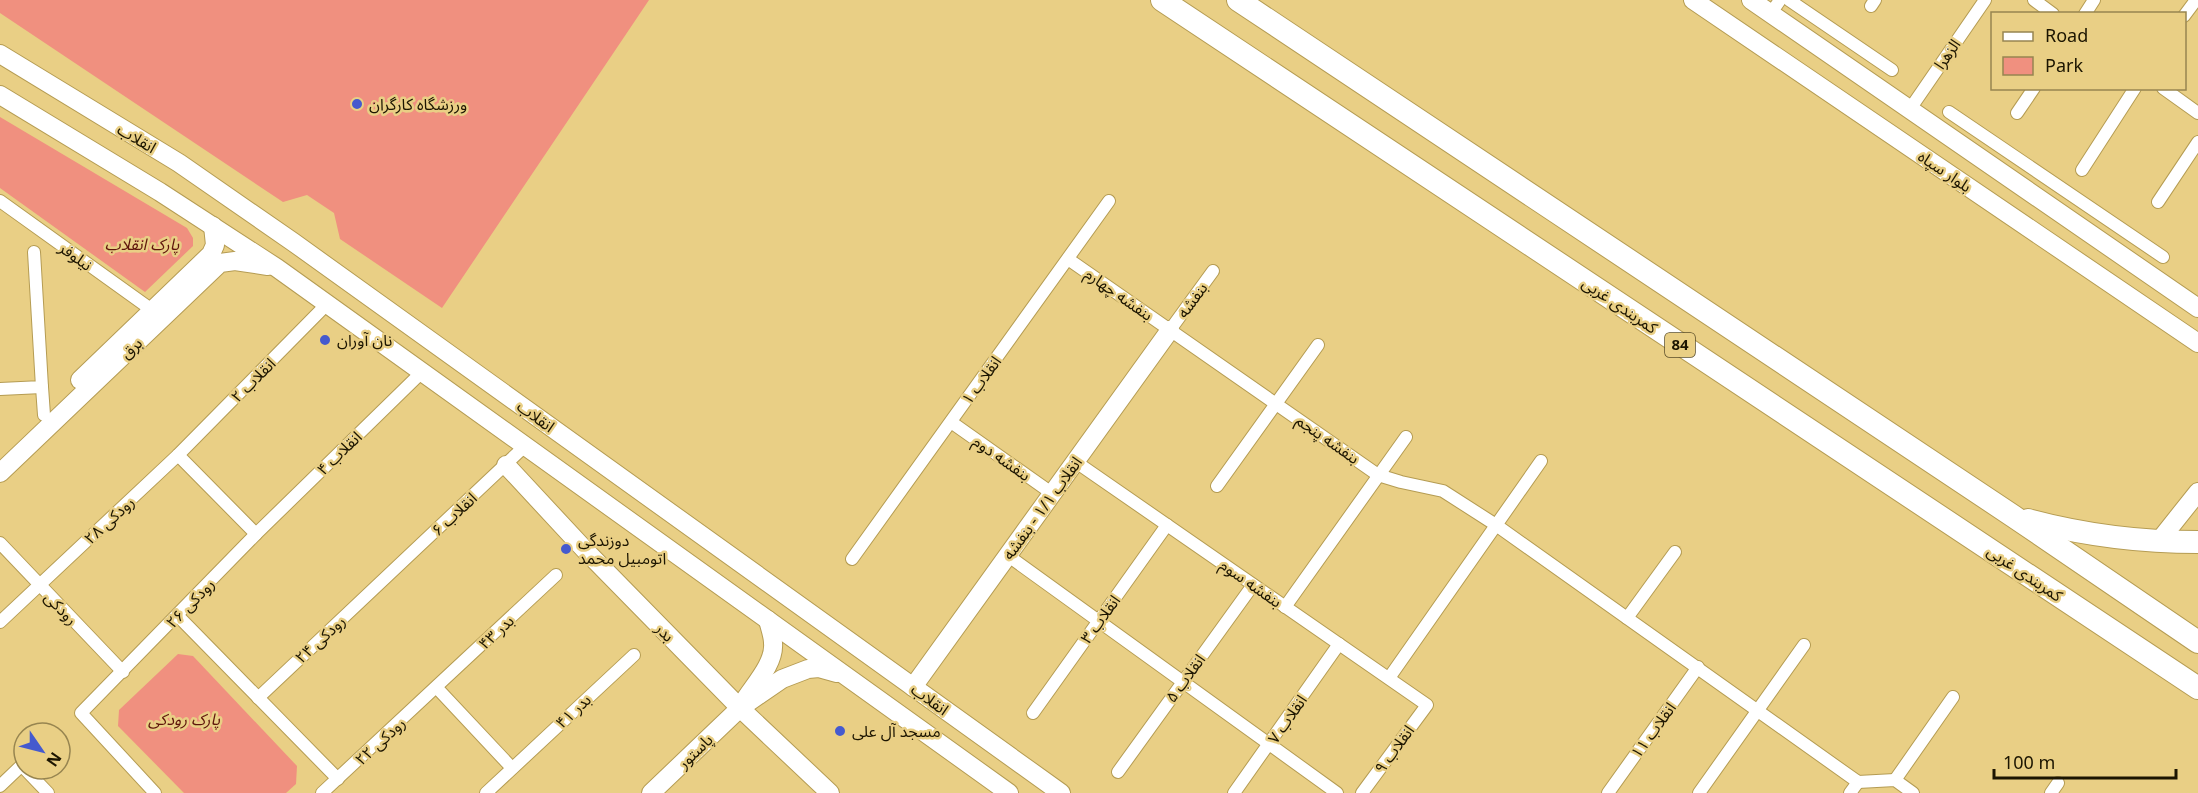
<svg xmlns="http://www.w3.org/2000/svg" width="2198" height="793" viewBox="0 0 2198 793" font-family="Georgia,'Noto Sans Arabic',serif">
<rect width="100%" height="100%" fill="#e9cf85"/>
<g fill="#f0907f">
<polygon points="0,0 649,0 442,308 340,239 334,213 307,195 283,202 0,13"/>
<polygon points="0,117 187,228 193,238 193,246 145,292 0,188"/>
<polygon points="178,654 193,656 297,766 296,784 286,793 184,793 118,726 119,710"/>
</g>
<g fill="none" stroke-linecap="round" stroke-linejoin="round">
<g stroke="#b59c53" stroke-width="14">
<g id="street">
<polyline points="1789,0 1892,70"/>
<polyline points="2034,0 2053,14"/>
<polyline points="1871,6 1875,0"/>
<polyline points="1771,13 1780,0"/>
<polyline points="2085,14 2094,0"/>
<polyline points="2184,16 2196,0"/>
<polyline points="2163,88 2198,113"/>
<polyline points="1910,109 1985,0"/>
<polyline points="1949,112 2163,257"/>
<polyline points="2017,113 2034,88"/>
<polyline points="2082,170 2135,88"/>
<polyline points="0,201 152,310"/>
<polyline points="2158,202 2198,142"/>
<polyline points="1068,259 1378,475 1401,482 1443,491 1496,525 1858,782 1895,780 1913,793"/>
<polyline points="1170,330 1213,271"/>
<polyline points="42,387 44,415"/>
<polyline points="0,389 42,387 34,252"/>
<polyline points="951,422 1053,494"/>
<polyline points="178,455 256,534"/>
<polyline points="1076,462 1427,705 1362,793"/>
<polyline points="1217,486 1318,345"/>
<polyline points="0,543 123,672"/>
<polyline points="1007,555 1337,793"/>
<polyline points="852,559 1109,201"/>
<polyline points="1285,607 1406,437"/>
<polyline points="178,616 338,779"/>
<polyline points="1627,618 1675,552"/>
<polyline points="0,622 178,455 327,304"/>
<polyline points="1389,678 1541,461"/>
<polyline points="437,688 512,768"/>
<polyline points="258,698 525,446"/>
<polyline points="1033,713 1167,525"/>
<polyline points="25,769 48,793"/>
<polyline points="1118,772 1253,585"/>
<polyline points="1895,780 1953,697"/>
<polyline points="0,786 22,765 24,768"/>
<polyline points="155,793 81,713 256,534 422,372"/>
<polyline points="322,793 556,575"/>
<polyline points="486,793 634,655"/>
<polyline points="1234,793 1339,644"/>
<polyline points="1608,793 1698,667"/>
<polyline points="1699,793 1804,645"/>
<polyline points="1850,793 1858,782"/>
<polyline points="2051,793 2058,783"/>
</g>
</g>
<g stroke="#b59c53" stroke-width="20">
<g id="secondary">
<polyline points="1693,0 2198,343"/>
<polyline points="1751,0 2198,308"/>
<polyline points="0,54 179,163 293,242 1061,793"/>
<polyline points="0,95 160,192 277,268 1009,793"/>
<polyline points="80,380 211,254 215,245 213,226"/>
<polyline points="506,465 585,550 740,708 830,793"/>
<polyline points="0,473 220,263 235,261 268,266"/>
<polyline points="2159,541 2198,492"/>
<polyline points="913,687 1170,330"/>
<path d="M 744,701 C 754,685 775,663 773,643 C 773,636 770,628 768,620"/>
<polyline points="651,793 740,708 782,679 808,669 819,668 837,673"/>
</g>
</g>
<g stroke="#b59c53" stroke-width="24">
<g id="highway">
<polyline points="1162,0 2198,688"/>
<polyline points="1238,0 2013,516 2198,642"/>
<path d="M 2028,520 C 2084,535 2140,542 2198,542"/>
</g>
</g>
<use href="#street" stroke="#fff" stroke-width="12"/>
<use href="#secondary" stroke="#fff" stroke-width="18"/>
<use href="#highway" stroke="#fff" stroke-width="22"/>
</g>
<g fill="#455ace" stroke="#e9cf85" stroke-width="2">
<circle cx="357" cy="104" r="6"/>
<circle cx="325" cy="340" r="6"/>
<circle cx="566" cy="549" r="6"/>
<circle cx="840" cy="731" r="6"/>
</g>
<g text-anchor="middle" stroke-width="5" stroke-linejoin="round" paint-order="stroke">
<rect fill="#e9cf85" stroke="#5a4d29" stroke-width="1.5" x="1665" y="333" width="30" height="24" rx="4.5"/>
<g font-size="15" font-weight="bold" fill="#1c1501">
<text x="1680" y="350">84</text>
</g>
<g font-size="16" fill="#1c1501" stroke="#e9cf85">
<text transform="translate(1947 54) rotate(-55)" y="6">الزهرا</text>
<text transform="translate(137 138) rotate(31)" y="6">انقلاب</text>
<text transform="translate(1945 171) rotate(34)" y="6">بلوار سپاه</text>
<text transform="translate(76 256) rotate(36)" y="6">نیلوفر</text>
<text transform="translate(1119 294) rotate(35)" y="6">بنفشه چهارم</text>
<text transform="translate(1192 300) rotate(-54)" y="6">بنفشه</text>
<text transform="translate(1620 305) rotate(34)" y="6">کمربندی غربی</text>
<text transform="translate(131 348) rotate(-44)" y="6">برق</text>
<text transform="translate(253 380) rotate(-45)" y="6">انقلاب ۲</text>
<text transform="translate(981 380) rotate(-54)" y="6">انقلاب ۱</text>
<text transform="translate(536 416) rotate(36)" y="6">انقلاب</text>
<text transform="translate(1328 439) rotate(35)" y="6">بنفشه پنجم</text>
<text transform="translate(339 453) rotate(-44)" y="6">انقلاب ۴</text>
<text transform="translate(1002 458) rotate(35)" y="6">بنفشه دوم</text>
<text transform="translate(1042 508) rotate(-54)" y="6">انقلاب ۱/۱ - بنفشه</text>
<text transform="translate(454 514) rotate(-43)" y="6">انقلاب ۶</text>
<text transform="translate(109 520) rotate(-43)" y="6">رودکی ۲۸</text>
<text transform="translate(2025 573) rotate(34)" y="6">کمربندی غربی</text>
<text transform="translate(1251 583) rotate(35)" y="6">بنفشه سوم</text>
<text transform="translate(190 603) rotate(-46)" y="6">رودکی ۲۶</text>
<text transform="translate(61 608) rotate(46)" y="6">رودکی</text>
<text transform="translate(1100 619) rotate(-54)" y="6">انقلاب ۳</text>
<text transform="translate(496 632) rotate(-43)" y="6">بدر ۴۳</text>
<text transform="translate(665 632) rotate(46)" y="6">بدر</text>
<text transform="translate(320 639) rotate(-43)" y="6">رودکی ۲۴</text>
<text transform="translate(1185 678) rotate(-54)" y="6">انقلاب ۵</text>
<text transform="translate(930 699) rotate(36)" y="6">انقلاب</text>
<text transform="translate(573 711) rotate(-43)" y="6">بدر ۴۱</text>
<text transform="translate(1287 719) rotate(-55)" y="6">انقلاب ۷</text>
<text transform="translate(1653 730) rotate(-54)" y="6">انقلاب ۱۱</text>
<text transform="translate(380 741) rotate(-43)" y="6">رودکی ۲۲</text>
<text transform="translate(1394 749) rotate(-54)" y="6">انقلاب ۹</text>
<text transform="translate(695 751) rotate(-44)" y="6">پاستور</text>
</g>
<g font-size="16" fill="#1c1501" stroke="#e9cf85" text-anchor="start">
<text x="369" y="110">ورزشگاه کارگران</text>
<text x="337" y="346">نان آوران</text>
<text x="578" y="546">دوزندگی<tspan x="578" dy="18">اتومبیل محمد</tspan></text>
<text x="852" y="737">مسجد آل علی</text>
</g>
<g font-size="16" font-style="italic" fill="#5e140b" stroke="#e9cf85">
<text x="142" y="250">پارک انقلاب</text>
<text x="184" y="725">پارک رودکی</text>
</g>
</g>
<rect x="1991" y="12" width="195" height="78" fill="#e9cf85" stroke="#978550" stroke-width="1.5"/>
<rect x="2003" y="32" width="30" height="9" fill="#ffffff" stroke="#978550" stroke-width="1.5"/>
<text x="2045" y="42" font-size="18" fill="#1c1501">Road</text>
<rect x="2003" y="57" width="30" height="18" fill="#f0907f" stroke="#978550" stroke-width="1.5"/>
<text x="2045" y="72" font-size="18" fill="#1c1501">Park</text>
<g transform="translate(42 751) rotate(125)"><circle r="28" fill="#e9cf85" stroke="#978550" stroke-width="1.5"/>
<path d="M0-4.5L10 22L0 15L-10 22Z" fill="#455ace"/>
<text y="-9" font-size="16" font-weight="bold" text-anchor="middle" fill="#1c1501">N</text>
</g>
<path d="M1994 769v9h182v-9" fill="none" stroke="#1c1501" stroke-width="3"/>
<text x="2003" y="769" font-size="18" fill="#1c1501" stroke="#e9cf85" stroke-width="4.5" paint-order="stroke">100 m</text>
</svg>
